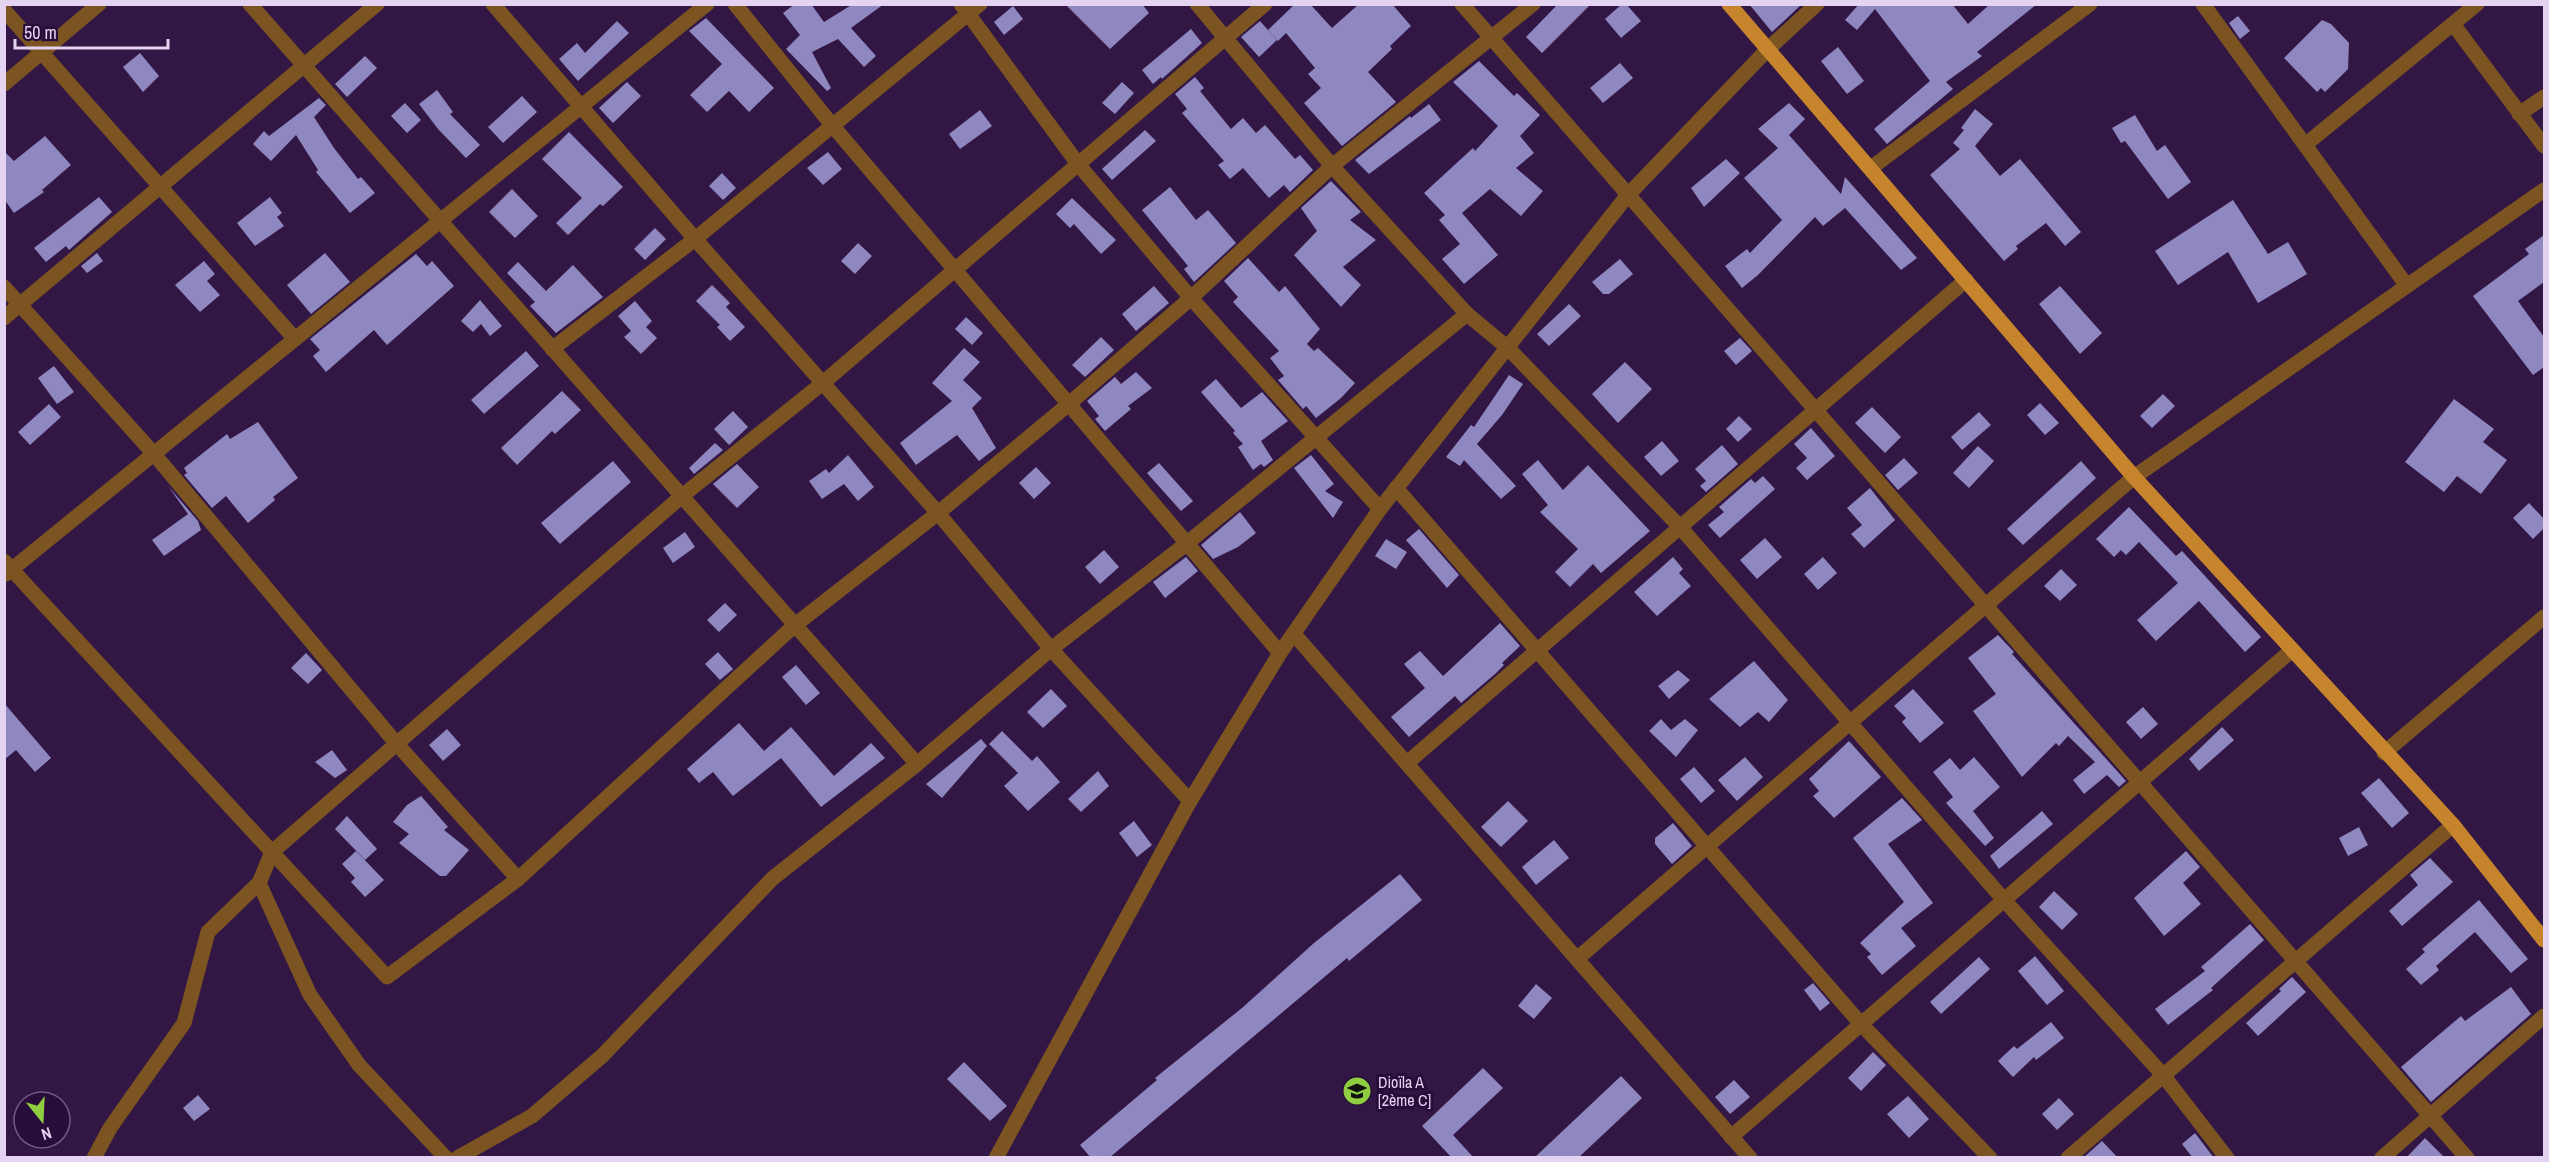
<svg xmlns="http://www.w3.org/2000/svg" width="2549" height="1162" viewBox="0 0 2549 1162" font-family="'Archivo Narrow',sans-serif">
<rect width="100%" height="100%" fill="#321744"/>
<g fill="#8f87c0">
<polygon points="795,4 811,4 824,22 853,4 884,4 851,28 876,56 864,67 838,39 812,52 831,88 827,91 786,49 800,35 783,13"/>
<polygon points="1065,4 1142,4 1149,13 1110,49"/>
<polygon points="1295,4 1310,4 1332,28 1359,4 1392,4 1411,26 1390,46 1392,49 1368,72 1396,102 1342,146 1304,103 1321,88 1308,74 1315,68 1286,33 1278,41 1268,30"/>
<polygon points="1558,4 1591,4 1542,53 1526,37"/>
<polygon points="1622,4 1626,4 1641,21 1621,38 1605,19"/>
<polygon points="1749,4 1802,4 1772,32"/>
<polygon points="1859,4 1952,4 1968,24 1990,4 2037,4 1977,52 1982,56 1946,82 1953,89 1887,144 1874,129 1930,81 1875,9 1857,30 1845,20"/>
<polygon points="1013,6 1023,19 1004,35 994,22"/>
<polygon points="2238,16 2250,31 2240,39 2229,23"/>
<polygon points="706,18 774,88 749,112 729,91 707,112 690,95 722,64 689,31"/>
<polygon points="2322,20 2331,24 2349,43 2348,69 2325,92 2321,88 2317,92 2284,58"/>
<polygon points="617,21 629,33 578,81 559,59 577,43 585,53"/>
<polygon points="1260,21 1277,40 1259,57 1241,37"/>
<polygon points="1191,29 1202,43 1162,79 1161,77 1153,84 1142,70"/>
<polygon points="1838,47 1864,81 1847,94 1821,61"/>
<polygon points="140,53 159,76 143,92 123,67"/>
<polygon points="365,56 377,68 347,97 335,84"/>
<polygon points="1479,61 1514,96 1517,93 1540,115 1520,136 1534,153 1516,168 1543,191 1521,216 1490,189 1462,213 1498,255 1464,284 1442,259 1460,244 1439,220 1445,215 1424,193 1473,148 1475,151 1498,126 1453,82"/>
<polygon points="1620,63 1633,78 1603,103 1590,88"/>
<polygon points="1195,77 1204,88 1200,91 1231,129 1243,118 1256,133 1265,125 1295,159 1300,155 1313,170 1290,192 1284,185 1269,198 1243,168 1230,179 1218,165 1224,161 1182,113 1187,109 1175,94"/>
<polygon points="627,82 641,96 613,123 599,108"/>
<polygon points="1122,82 1134,93 1115,114 1102,103"/>
<polygon points="437,90 453,112 450,114 480,145 466,158 438,129 419,104"/>
<polygon points="522,96 537,112 503,143 488,127"/>
<polygon points="319,98 326,105 314,117 334,148 358,179 361,177 375,193 350,213 316,172 318,170 296,135 271,161 253,144 264,131 269,136"/>
<polygon points="405,103 421,120 407,133 391,116"/>
<polygon points="1789,103 1805,119 1789,135 1841,194 1845,177 1917,258 1901,270 1845,208 1823,226 1815,217 1758,275 1742,288 1725,266 1747,249 1750,253 1782,220 1744,178 1778,148 1758,129"/>
<polygon points="1429,104 1441,120 1369,174 1355,160 1410,116 1411,118"/>
<polygon points="1975,109 1993,124 1975,146 2000,176 2020,159 2081,232 2065,246 2046,223 2016,246 2018,249 2004,261 1930,175 1960,149 1953,143 1964,130 1961,128"/>
<polygon points="980,110 992,126 960,149 949,134"/>
<polygon points="2135,115 2157,151 2165,145 2191,182 2168,199 2125,141 2121,143 2112,128"/>
<polygon points="1145,130 1156,141 1112,180 1102,169"/>
<polygon points="569,132 623,187 603,206 600,204 568,235 556,223 582,198 542,159"/>
<polygon points="45,136 71,165 42,190 44,192 14,213 4,199 4,151 14,161"/>
<polygon points="828,152 842,169 823,185 807,168"/>
<polygon points="1726,159 1740,173 1704,207 1691,188"/>
<polygon points="722,173 736,188 723,200 709,186"/>
<polygon points="1331,181 1361,212 1350,220 1376,240 1343,267 1361,285 1341,307 1294,255 1317,231 1301,208"/>
<polygon points="1170,187 1196,220 1208,210 1236,243 1194,282 1184,269 1188,266 1142,210"/>
<polygon points="512,189 538,216 515,238 489,212"/>
<polygon points="99,197 112,212 69,250 66,246 46,262 34,248"/>
<polygon points="270,197 282,213 277,217 284,226 255,246 237,223"/>
<polygon points="1072,198 1116,240 1101,254 1074,224 1070,228 1056,214"/>
<polygon points="2233,200 2268,254 2288,242 2307,274 2258,303 2228,252 2178,285 2155,251"/>
<polygon points="655,228 666,239 645,260 634,249"/>
<polygon points="2544,235 2544,282 2518,301 2544,337 2544,367 2533,375 2473,296 2529,254 2525,249"/>
<polygon points="858,243 872,256 855,274 841,261"/>
<polygon points="97,253 103,261 87,273 81,266"/>
<polygon points="325,253 350,282 311,314 287,285"/>
<polygon points="416,254 427,266 432,261 454,286 387,345 374,330 326,372 313,356 320,350 310,339"/>
<polygon points="1248,258 1279,292 1285,286 1320,329 1307,344 1314,351 1318,348 1355,383 1341,398 1316,418 1306,406 1303,409 1278,380 1284,376 1270,358 1279,351 1233,302 1238,297 1224,281"/>
<polygon points="1620,259 1633,274 1609,294 1603,294 1592,282"/>
<polygon points="204,261 215,274 207,281 220,295 200,312 175,285"/>
<polygon points="518,262 546,291 573,265 603,297 556,333 530,306 535,302 507,273"/>
<polygon points="712,285 730,303 726,307 745,327 730,341 717,327 720,325 696,301"/>
<polygon points="1154,286 1169,303 1136,331 1122,314"/>
<polygon points="2060,286 2102,333 2080,354 2039,304"/>
<polygon points="480,300 502,326 490,336 481,324 473,332 461,321"/>
<polygon points="635,301 652,321 646,327 657,338 641,354 624,337 631,331 618,316"/>
<polygon points="1569,304 1581,316 1549,346 1537,334"/>
<polygon points="966,317 983,333 972,345 955,329"/>
<polygon points="1101,337 1114,350 1085,377 1072,365"/>
<polygon points="1740,338 1752,351 1736,365 1724,351"/>
<polygon points="964,348 980,362 963,380 982,398 972,408 996,448 979,461 957,435 916,465 900,443 952,401 932,383"/>
<polygon points="526,351 539,366 484,414 471,400"/>
<polygon points="1625,362 1652,389 1618,423 1592,394"/>
<polygon points="54,366 74,392 57,404 38,378"/>
<polygon points="1136,372 1152,388 1128,406 1131,409 1105,431 1095,419 1099,416 1087,401 1115,377 1121,384"/>
<polygon points="1509,375 1523,384 1502,415 1477,444 1516,486 1501,499 1464,460 1460,466 1446,457 1471,425 1474,427"/>
<polygon points="1216,379 1241,408 1262,392 1288,421 1261,441 1273,460 1264,467 1261,464 1253,470 1238,447 1243,444 1233,433 1235,431 1201,392"/>
<polygon points="562,391 581,410 555,434 552,431 517,465 501,448"/>
<polygon points="2163,394 2175,406 2152,428 2140,416"/>
<polygon points="2454,399 2494,429 2483,442 2507,460 2481,494 2457,476 2444,492 2405,462"/>
<polygon points="2040,403 2059,423 2045,435 2027,415"/>
<polygon points="49,404 61,417 30,445 18,432"/>
<polygon points="1872,407 1901,437 1885,453 1855,423"/>
<polygon points="733,411 748,427 729,445 714,429"/>
<polygon points="1979,412 1991,425 1962,450 1951,437"/>
<polygon points="1739,416 1752,429 1738,442 1726,429"/>
<polygon points="258,422 298,478 273,497 275,500 248,523 226,496 212,508 184,475 187,473 184,468 227,434 230,439"/>
<polygon points="1811,428 1835,456 1807,480 1796,468 1807,458 1794,444"/>
<polygon points="1662,441 1679,461 1661,476 1644,457"/>
<polygon points="715,443 723,450 694,474 689,468"/>
<polygon points="1722,445 1738,464 1706,492 1700,486 1706,481 1695,469"/>
<polygon points="1978,446 1994,461 1969,488 1953,473"/>
<polygon points="848,455 874,487 858,501 844,484 822,499 809,481 826,469 829,473"/>
<polygon points="1311,455 1334,484 1325,491 1343,502 1333,518 1294,468"/>
<polygon points="1904,458 1918,473 1898,490 1885,475"/>
<polygon points="1538,460 1563,490 1588,465 1650,531 1601,573 1593,564 1570,587 1555,572 1578,549 1540,512 1548,505 1522,474"/>
<polygon points="613,461 631,482 560,544 541,523"/>
<polygon points="2081,461 2096,478 2023,545 2007,529"/>
<polygon points="1159,463 1193,501 1181,511 1147,473"/>
<polygon points="737,464 759,487 737,508 713,484"/>
<polygon points="1036,467 1051,483 1034,499 1019,483"/>
<polygon points="1763,476 1775,489 1720,538 1708,525 1724,512 1719,507 1751,479 1755,483"/>
<polygon points="168,486 198,521 201,530 164,556 152,540 188,514"/>
<polygon points="1870,488 1895,520 1864,548 1851,534 1862,525 1847,508"/>
<polygon points="2529,503 2544,519 2544,528 2533,539 2513,518"/>
<polygon points="2129,507 2176,556 2182,551 2261,637 2245,652 2199,601 2156,641 2137,620 2178,583 2139,542 2126,555 2121,550 2114,557 2096,539"/>
<polygon points="1240,512 1256,533 1238,547 1213,559 1201,545"/>
<polygon points="1419,529 1459,575 1447,588 1406,540"/>
<polygon points="685,532 695,547 673,563 663,548"/>
<polygon points="1765,538 1782,557 1757,579 1740,560"/>
<polygon points="1386,539 1407,552 1396,569 1375,556"/>
<polygon points="1104,550 1119,567 1100,584 1085,567"/>
<polygon points="1186,557 1198,571 1165,598 1153,582"/>
<polygon points="1673,557 1683,569 1679,573 1691,586 1657,616 1634,592"/>
<polygon points="1823,557 1837,573 1818,590 1804,574"/>
<polygon points="2061,569 2077,585 2060,601 2044,586"/>
<polygon points="725,603 737,615 719,632 707,620"/>
<polygon points="1500,623 1520,646 1502,663 1504,665 1495,674 1461,703 1455,696 1409,737 1391,717 1425,688 1404,664 1420,651 1443,676"/>
<polygon points="1998,635 2014,652 2012,654 2126,781 2119,787 2107,775 2084,794 2073,780 2095,762 2068,736 2059,746 2056,743 2022,777 1973,711 1996,694 1968,658"/>
<polygon points="718,652 733,669 720,680 705,664"/>
<polygon points="306,653 322,670 308,684 291,668"/>
<polygon points="1754,661 1788,700 1769,722 1758,712 1740,727 1709,699"/>
<polygon points="796,665 820,693 806,705 782,677"/>
<polygon points="1678,670 1690,680 1669,699 1658,686"/>
<polygon points="1051,689 1067,706 1043,728 1027,712"/>
<polygon points="1913,689 1944,723 1920,743 1902,722 1906,718 1894,706"/>
<polygon points="4,703 51,758 35,772 16,750 4,760"/>
<polygon points="2143,707 2158,724 2141,739 2126,722"/>
<polygon points="1661,719 1671,730 1685,719 1698,730 1676,757 1649,731"/>
<polygon points="739,723 764,751 791,727 834,776 871,743 885,758 821,807 781,758 733,796 713,772 699,783 687,769"/>
<polygon points="2222,727 2234,740 2199,771 2189,759"/>
<polygon points="447,729 461,745 443,761 429,745"/>
<polygon points="1002,731 1032,761 1037,756 1060,782 1028,811 1004,786 1018,773 989,744"/>
<polygon points="981,739 987,746 942,798 926,784"/>
<polygon points="1849,741 1881,777 1834,818 1813,796 1819,791 1809,779"/>
<polygon points="332,750 347,770 335,778 315,762"/>
<polygon points="1745,757 1763,777 1737,801 1718,780"/>
<polygon points="1974,757 2000,787 1973,811 1994,838 1985,846 1946,803 1953,797 1933,772 1950,758 1960,770"/>
<polygon points="1694,767 1715,791 1701,803 1680,779"/>
<polygon points="1098,771 1109,786 1081,812 1068,799"/>
<polygon points="2379,778 2409,813 2392,828 2361,793"/>
<polygon points="421,796 448,827 444,830 469,850 446,876 440,876 399,843 409,834 393,822 407,805"/>
<polygon points="1902,798 1922,820 1888,844 1933,903 1901,928 1916,946 1882,975 1867,957 1871,954 1860,943 1904,902 1853,838"/>
<polygon points="1508,801 1528,821 1501,847 1481,827"/>
<polygon points="2042,811 2053,824 1999,869 1990,856"/>
<polygon points="347,816 377,849 365,860 335,829"/>
<polygon points="1134,821 1152,845 1137,857 1119,833"/>
<polygon points="1673,823 1692,846 1672,864 1655,844 1655,838"/>
<polygon points="2359,827 2368,845 2348,856 2339,838"/>
<polygon points="1554,840 1569,858 1536,885 1522,867"/>
<polygon points="356,851 384,880 365,897 351,882 355,878 342,864"/>
<polygon points="2186,851 2200,867 2183,883 2201,904 2164,936 2134,898"/>
<polygon points="2430,858 2453,882 2402,926 2389,911 2418,885 2410,875"/>
<polygon points="1400,874 1422,900 1349,961 1347,958 1109,1158 1091,1158 1080,1145 1157,1080 1155,1078 1242,1008 1314,943"/>
<polygon points="2054,891 2078,914 2062,930 2039,907"/>
<polygon points="2479,900 2528,959 2511,973 2475,932 2436,966 2439,970 2421,985 2406,969 2425,952 2422,949"/>
<polygon points="2250,924 2264,940 2211,988 2213,990 2168,1025 2155,1009 2205,971 2201,967"/>
<polygon points="2035,956 2064,991 2047,1005 2018,971"/>
<polygon points="1979,957 1990,969 1941,1014 1930,1002"/>
<polygon points="2292,977 2306,992 2258,1036 2246,1023 2281,991 2279,989"/>
<polygon points="1813,983 1830,1003 1820,1011 1804,990"/>
<polygon points="1536,984 1552,998 1534,1019 1518,1006"/>
<polygon points="2511,987 2531,1014 2431,1102 2401,1067 2461,1016 2465,1021"/>
<polygon points="2051,1022 2064,1038 2036,1060 2034,1057 2013,1077 1998,1061 2014,1046 2017,1049"/>
<polygon points="1873,1052 1886,1065 1861,1091 1848,1078"/>
<polygon points="964,1062 1007,1106 990,1121 947,1079"/>
<polygon points="1483,1068 1503,1088 1453,1135 1474,1158 1452,1158 1422,1126"/>
<polygon points="1621,1076 1642,1098 1578,1158 1534,1158"/>
<polygon points="1734,1080 1750,1097 1730,1114 1715,1097"/>
<polygon points="198,1095 210,1109 194,1121 183,1108"/>
<polygon points="1908,1096 1929,1119 1909,1138 1887,1114"/>
<polygon points="2059,1098 2074,1114 2057,1130 2042,1114"/>
<polygon points="2195,1133 2214,1158 2193,1158 2182,1144"/>
<polygon points="2425,1138 2445,1158 2406,1158"/>
<polygon points="2102,1141 2118,1158 2083,1158"/>
</g>
<g fill="none" stroke-linecap="round" stroke-linejoin="round">
<g stroke="#7c5421" stroke-width="15">
<polyline points="250,4 917,764"/>
<polyline points="493,4 695,239 938,513 1051,649 1190,801"/>
<polyline points="735,4 832,125 1280,653"/>
<polyline points="961,4 1078,164 1191,298 1380,509"/>
<polyline points="1197,4 1332,166 1467,314 1508,348 1680,527 2004,900 2163,1075 2227,1158"/>
<polyline points="1462,4 2467,1158"/>
<polyline points="2203,4 2407,286"/>
<polyline points="4,10 295,339"/>
<polyline points="2453,24 2544,146"/>
<polyline points="4,84 99,4"/>
<polyline points="2519,114 2544,97"/>
<polyline points="2305,145 2477,4"/>
<polyline points="1871,168 2090,4"/>
<polyline points="4,287 154,454 396,743 518,879"/>
<polyline points="4,318 377,4"/>
<polyline points="552,349 695,239 980,4"/>
<polyline points="1396,488 1861,1024 1990,1158"/>
<polyline points="4,561 387,977 518,879 795,625 938,513 1070,403 1191,298 1332,166 1533,4"/>
<polyline points="6,574 707,4"/>
<polyline points="1294,634 1750,1158"/>
<polyline points="2384,753 2544,617"/>
<polyline points="1407,763 1966,280"/>
<polyline points="259,883 310,995 359,1065 446,1158"/>
<polyline points="1578,958 2134,477 2544,190"/>
<polyline points="1731,1137 2292,650"/>
<polyline points="94,1158 110,1128 184,1023 208,932 259,883 272,852 682,496 824,382 1265,4"/>
<polyline points="457,1158 532,1116 602,1056 773,878 917,764 1051,649 1186,544 1467,314"/>
<polyline points="996,1158 1190,801 1280,653 1380,509 1627,196 1768,49 1817,4"/>
<polyline points="2068,1158 2453,825"/>
<polyline points="2382,1158 2544,1016"/>
</g>
<polyline stroke="#c6852c" stroke-width="15" points="1729,4 2134,477 2453,825 2544,940"/>
</g>
<defs>
<g id="school-disc" transform="scale(1.5)"><circle r="9.5" fill="#8fcd41" stroke="#280c39"/><path d="M0-5L7-2L0 1L-7-2ZM-4 1L0 2.5L4 1V4Q0 6-4 4Z" fill="#111"/></g>
</defs>
<g fill-rule="evenodd">
<use href="#school-disc" x="1357" y="1091"/>
</g>
<g text-anchor="middle" stroke-width="6" stroke-linejoin="round" paint-order="stroke">
<g font-size="16" fill="#e4d4f1" stroke="#280c39" text-anchor="start">
<text x="1378" y="1088">Dioïla A<tspan x="1378" dy="18">[2ème C]</tspan></text>
</g>
</g>
<rect width="2549" height="1162" fill="none" stroke="#e4d4f1" stroke-width="12"/>
<g transform="translate(42 1120) rotate(162)"><circle r="28" fill="#280c39" stroke="#735c83" stroke-width="1.5"/>
<path d="M0-4.5L10 22L0 15L-10 22Z" fill="#8fcd41"/>
<text y="-9" font-size="16" font-weight="bold" text-anchor="middle" fill="#e4d4f1">N</text>
</g>
<path d="M15 39v9h153v-9" fill="none" stroke="#e4d4f1" stroke-width="3"/>
<text x="24" y="39" font-size="18" fill="#e4d4f1" stroke="#280c39" stroke-width="4.5" paint-order="stroke">50 m</text>
</svg>
